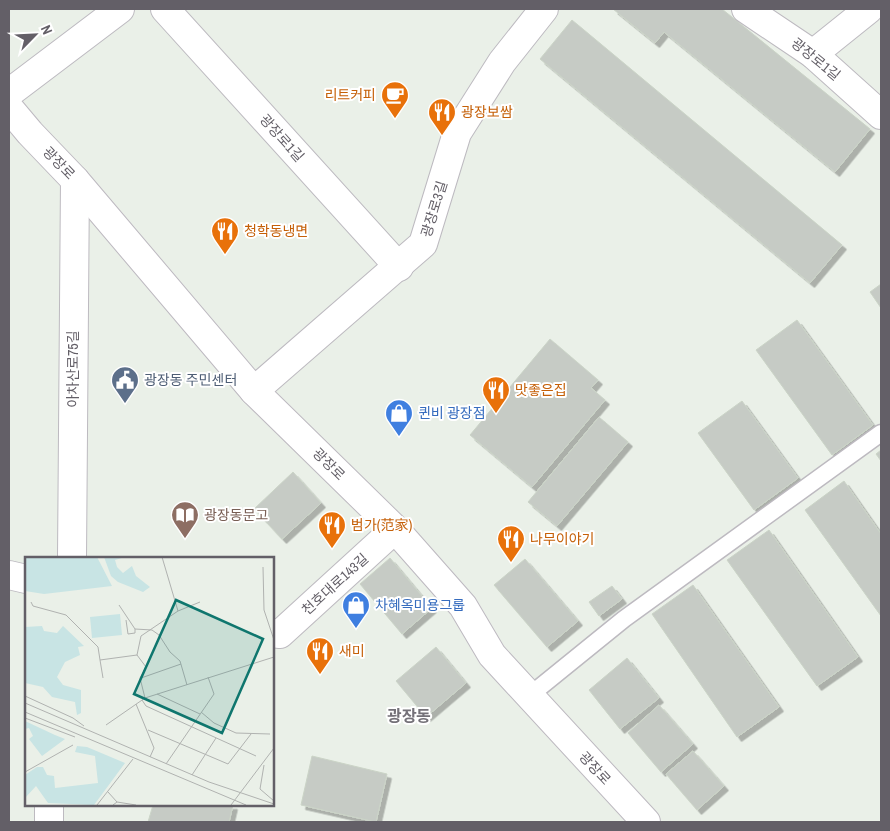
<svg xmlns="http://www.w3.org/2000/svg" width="890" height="831" viewBox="0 0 890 831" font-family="'Archivo Narrow','Noto Sans KR',sans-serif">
<defs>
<filter id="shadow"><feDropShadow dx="4.5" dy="4.5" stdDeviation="0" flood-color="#0004"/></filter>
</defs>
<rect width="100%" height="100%" fill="#eaf0e8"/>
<g fill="#c6cbc5" stroke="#cbd4c7" filter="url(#shadow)">
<polygon points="613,9 722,9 870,129 835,172 664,32 655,43"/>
<polygon points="572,20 842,245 810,283 540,59"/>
<polygon points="881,284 881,308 870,292"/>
<polygon points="797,320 873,425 832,455 756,350"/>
<polygon points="550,339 598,380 591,388 605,400 532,487 470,435"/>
<polygon points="742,401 798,478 754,510 698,433"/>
<polygon points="599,417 628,442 557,526 528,502"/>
<polygon points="881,450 881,461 876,454"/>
<polygon points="293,472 321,503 282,539 254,509"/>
<polygon points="844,481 881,534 881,616 805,510"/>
<polygon points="769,530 858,657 817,686 727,560"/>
<polygon points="390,558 432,608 402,634 360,584"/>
<polygon points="525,559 578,621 547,647 494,585"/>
<polygon points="693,585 779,707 737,737 652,614"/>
<polygon points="612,586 622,599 599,616 589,602"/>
<polygon points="436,647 466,683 426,717 396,681"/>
<polygon points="627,658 659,698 620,729 589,690"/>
<polygon points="659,705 693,744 661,772 628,733"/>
<polygon points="693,751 724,786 697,810 666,774"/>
<polygon points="312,756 387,774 376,822 301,805"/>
<polygon points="153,805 233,805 229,822 148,822"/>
</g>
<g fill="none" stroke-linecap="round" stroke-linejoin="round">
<g stroke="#bdbac0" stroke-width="19">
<polyline id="lane" points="529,696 624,619 881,433"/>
</g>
<g stroke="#bdbac0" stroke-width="30">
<g id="street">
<polyline points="165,9 399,267"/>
<polyline points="746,9 813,54 881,115"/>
<polyline points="813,54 869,9"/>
<polyline points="9,93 120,9"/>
<polyline points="254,391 423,244 457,133 502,62 544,9"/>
<polyline points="72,558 75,180"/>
<polyline points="9,575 26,579"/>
<polyline points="272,633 280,634 395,529"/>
<polyline points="49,822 49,805"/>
</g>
</g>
<g stroke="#bdb9c0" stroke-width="30">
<polyline id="secondary" points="9,108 30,133 75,180 254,391 395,529 463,606 492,655 646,822"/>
</g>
<use href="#lane" stroke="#fff" stroke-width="16"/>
<use href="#street" stroke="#fff" stroke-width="28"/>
<use href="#secondary" stroke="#fff" stroke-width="28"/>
</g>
<defs>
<g id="cafe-pin" transform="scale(1.4375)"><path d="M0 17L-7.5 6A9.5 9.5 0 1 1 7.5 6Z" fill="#e8710a" stroke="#fff"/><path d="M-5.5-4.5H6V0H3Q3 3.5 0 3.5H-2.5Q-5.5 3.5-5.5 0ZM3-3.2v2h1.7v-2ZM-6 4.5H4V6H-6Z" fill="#fff"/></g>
<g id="restaurant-pin" transform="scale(1.4375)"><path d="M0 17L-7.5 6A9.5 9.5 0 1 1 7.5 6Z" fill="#e8710a" stroke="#fff"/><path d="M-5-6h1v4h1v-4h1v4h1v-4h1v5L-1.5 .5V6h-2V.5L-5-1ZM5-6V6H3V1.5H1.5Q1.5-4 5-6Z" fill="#fff"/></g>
<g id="civic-pin" transform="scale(1.4375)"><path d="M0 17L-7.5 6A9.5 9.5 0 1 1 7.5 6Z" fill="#5c6f8a" stroke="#fff"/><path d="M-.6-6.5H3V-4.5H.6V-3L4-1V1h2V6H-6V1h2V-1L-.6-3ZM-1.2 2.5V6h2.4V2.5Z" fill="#fff"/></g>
<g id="shop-pin" transform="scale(1.4375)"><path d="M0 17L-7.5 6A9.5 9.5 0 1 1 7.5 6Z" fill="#3f7fe0" stroke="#fff"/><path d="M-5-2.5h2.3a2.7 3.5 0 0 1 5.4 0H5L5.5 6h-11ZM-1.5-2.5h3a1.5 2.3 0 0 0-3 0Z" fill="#fff"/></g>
<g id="library-pin" transform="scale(1.4375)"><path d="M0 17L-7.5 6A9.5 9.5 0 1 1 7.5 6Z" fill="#8d6e63" stroke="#fff"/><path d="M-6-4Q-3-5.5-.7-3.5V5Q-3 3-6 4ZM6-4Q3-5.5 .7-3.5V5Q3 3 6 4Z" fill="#fff"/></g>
</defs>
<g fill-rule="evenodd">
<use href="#cafe-pin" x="395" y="95"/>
<use href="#restaurant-pin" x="442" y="112"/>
<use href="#restaurant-pin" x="225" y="231"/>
<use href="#civic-pin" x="125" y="380"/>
<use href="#restaurant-pin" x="496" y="390"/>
<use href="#shop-pin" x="399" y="413"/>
<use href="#library-pin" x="185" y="515"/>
<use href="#restaurant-pin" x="332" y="525"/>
<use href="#restaurant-pin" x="511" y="539"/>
<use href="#shop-pin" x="356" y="605"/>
<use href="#restaurant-pin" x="320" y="651"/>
</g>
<g text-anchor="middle" stroke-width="4" stroke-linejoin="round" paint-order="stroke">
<g font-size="14" fill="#635f67" stroke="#fff">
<text transform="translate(816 59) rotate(39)" y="5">광장로1길</text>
<text transform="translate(282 138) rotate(48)" y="5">광장로1길</text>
<text transform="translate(59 163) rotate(46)" y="5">광장로</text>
<text transform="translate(434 209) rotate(-73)" y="5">광장로3길</text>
<text transform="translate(73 369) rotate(-90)" y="5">아차산로75길</text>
<text transform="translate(329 464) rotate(45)" y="5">광장로</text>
<text transform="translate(335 584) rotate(-42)" y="5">천호대로143길</text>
<text transform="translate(595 768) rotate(47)" y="5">광장로</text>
</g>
<g font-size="14" fill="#c56008" stroke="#fff" text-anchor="start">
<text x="376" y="100" text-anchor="end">리트커피</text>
<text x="461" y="117">광장보쌈</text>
<text x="244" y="236">청학동냉면</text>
<text x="515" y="395">맛좋은집</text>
<text x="351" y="530">범가(范家)</text>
<text x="530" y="544">나무이야기</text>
<text x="339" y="656">새미</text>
</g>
<g font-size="14" fill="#4e5e75" stroke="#fff" text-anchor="start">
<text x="144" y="385">광장동 주민센터</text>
</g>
<g font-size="14" fill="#366cbe" stroke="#fff" text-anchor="start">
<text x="418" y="418">퀸비 광장점</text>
<text x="375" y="610">차혜옥미용그룹</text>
</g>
<g font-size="14" fill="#785e54" stroke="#fff" text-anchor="start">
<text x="204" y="520">광장동문고</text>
</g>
<g font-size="16" font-weight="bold" fill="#747178" stroke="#fff">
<text x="409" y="722">광장동</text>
</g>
</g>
<g transform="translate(25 557)">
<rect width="249" height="249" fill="#eaf0e8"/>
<path d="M 0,0 L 72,0 L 87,29 L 19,37 L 0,34 ZM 79,0 L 100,0 L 90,3 L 92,10 L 98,16 L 107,9 L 111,19 L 125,30 L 118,35 L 93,25 L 86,19 ZM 95,57 L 97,78 L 67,81 L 65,60 ZM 17,69 L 19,74 L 32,76 L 38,69 L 59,89 L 53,90 L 55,98 L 40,105 L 32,120 L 38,128 L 56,133 L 56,156 L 52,158 L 50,145 L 27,140 L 18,130 L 0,126 L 0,70 ZM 0,164 L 30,178 L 40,182 L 17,199 L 4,182 L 8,179 L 4,171 L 0,172 ZM 52,189 L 62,190 L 100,206 L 69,248 L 23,246 L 11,229 L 0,241 L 0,218 L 12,210 L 18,210 L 22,218 L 29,219 L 30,231 L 73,226 L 70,199 L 50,195 Z" fill="#c8e4e4"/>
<path fill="none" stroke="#b0b2b0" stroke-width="1" d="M 137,0 L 153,54M 238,10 L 239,53 L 249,83M 6,45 L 8,49 L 41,58 L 73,90 L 75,103M 94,48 L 110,72 L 127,73 L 134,78 L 145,95 L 155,104 L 162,128M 101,63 L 103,77 L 110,76 L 110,72M 78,121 L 75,103 L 112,98M 116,121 L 156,107M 132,137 L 175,157M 0,139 L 48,161 L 59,169M 120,141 L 115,121 L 121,110 L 112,98 L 116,79 L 153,54 L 175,45M 117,143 L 121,149 L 231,199M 0,146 L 184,225 L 249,247M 111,147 L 129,191 L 125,200M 0,155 L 221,248M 176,155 L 189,166 L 211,176 L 245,177M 0,161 L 50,180M 81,168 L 120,141 L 249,100M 123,173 L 203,207 L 226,177M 141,207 L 189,137 L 183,120M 239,208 L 235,232 L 249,244M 0,215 L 48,188M 167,218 L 191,181M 83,235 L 92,245 L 88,248M 92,245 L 111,248M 72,248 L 108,202M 206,248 L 249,191"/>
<path fill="#0f766e" fill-opacity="0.15" stroke="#0f766e" stroke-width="2.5" d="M 151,43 L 238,82 L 197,176 L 109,137 Z"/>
<rect width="249" height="249" fill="none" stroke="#635f67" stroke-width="2.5"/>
</g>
<rect width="890" height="831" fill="none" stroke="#635f67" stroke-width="20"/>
<g transform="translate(35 35) rotate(66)" stroke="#ffffff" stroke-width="4" paint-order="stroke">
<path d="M0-4L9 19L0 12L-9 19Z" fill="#635f67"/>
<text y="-8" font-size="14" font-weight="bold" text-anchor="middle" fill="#635f67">N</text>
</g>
</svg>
